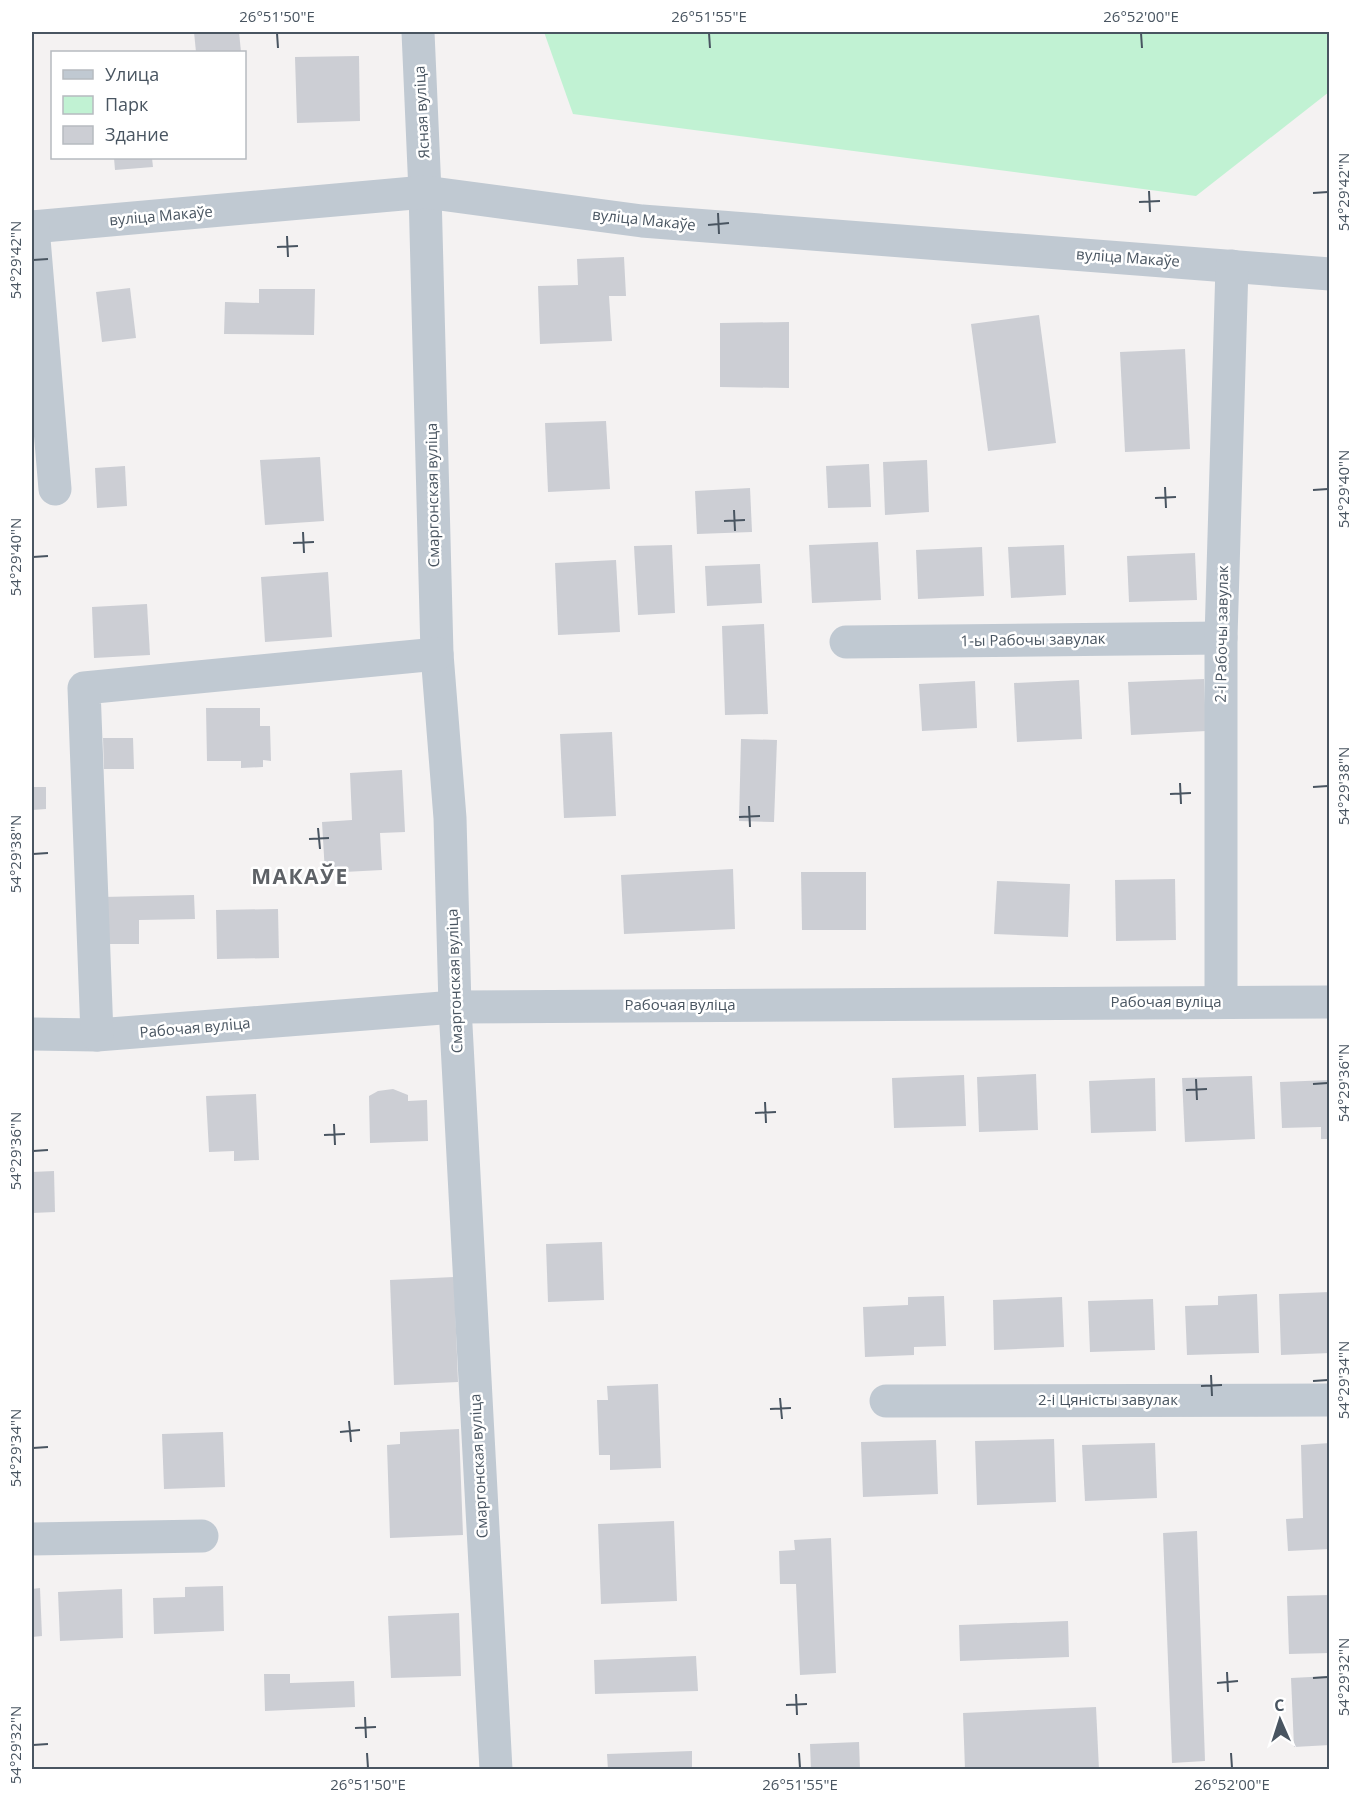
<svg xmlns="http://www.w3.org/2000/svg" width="1361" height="1801" viewBox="0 0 1361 1801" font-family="'Open Sans',sans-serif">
<rect width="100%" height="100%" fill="#f4f2f2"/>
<polygon fill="#c1f2d3" points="544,32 1329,32 1329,92 1196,196 573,114"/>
<g fill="#ccced4">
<polygon points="194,32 239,32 241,52 196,52"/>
<polygon points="359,56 360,121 297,123 295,57"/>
<polygon points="114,158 152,158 153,167 115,170"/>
<polygon points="624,257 626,296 609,296 612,341 540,344 538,286 578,285 577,259"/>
<polygon points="130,288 136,338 102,342 96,292"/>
<polygon points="259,289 315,289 314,335 224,334 225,302 259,303"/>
<polygon points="1039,315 1056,443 988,451 971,324"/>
<polygon points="789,322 789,388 720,387 720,323"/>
<polygon points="1185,349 1190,449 1125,452 1120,352"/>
<polygon points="606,421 610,489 548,492 545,423"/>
<polygon points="320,457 324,521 265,525 260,460"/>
<polygon points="927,460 929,512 885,515 883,462"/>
<polygon points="869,464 871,507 828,508 826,466"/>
<polygon points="125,466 127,506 97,508 95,468"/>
<polygon points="750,488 752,532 697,534 695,491"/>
<polygon points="878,542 881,600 812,603 809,545"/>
<polygon points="672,545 675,613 638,615 634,546"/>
<polygon points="1064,545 1066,595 1011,598 1008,547"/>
<polygon points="982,547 984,596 918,599 916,550"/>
<polygon points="1195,553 1197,600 1129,602 1127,556"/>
<polygon points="616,560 620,632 558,635 555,563"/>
<polygon points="760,564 762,603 707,606 705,566"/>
<polygon points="328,572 332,637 265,642 261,577"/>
<polygon points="147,604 150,655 94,658 92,607"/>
<polygon points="764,624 768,714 725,715 722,626"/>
<polygon points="1204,679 1206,731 1131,735 1128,682"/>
<polygon points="1079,680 1082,739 1017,742 1014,683"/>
<polygon points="975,681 977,728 922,731 919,684"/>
<polygon points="206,708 260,708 260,726 270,726 271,761 263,760 263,767 241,768 241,761 207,761"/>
<polygon points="612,732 616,816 564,818 560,734"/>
<polygon points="103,738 133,738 134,769 104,769"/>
<polygon points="741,739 777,740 774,822 739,821"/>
<polygon points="402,770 405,832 380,833 382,870 325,873 322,822 352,820 350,773"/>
<polygon points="32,787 46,787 46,809 32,810"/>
<polygon points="733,869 735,929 624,934 621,875"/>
<polygon points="801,872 866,872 866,930 802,930"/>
<polygon points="1175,879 1176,940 1116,941 1115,880"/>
<polygon points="997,881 1070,884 1068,937 994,934"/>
<polygon points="194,895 195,919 139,920 139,944 102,944 102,897"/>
<polygon points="278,909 279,958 217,959 216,910"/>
<polygon points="1036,1074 1038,1130 979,1132 977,1077"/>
<polygon points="964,1075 966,1126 894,1128 892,1078"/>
<polygon points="1252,1076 1255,1139 1185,1142 1182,1078"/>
<polygon points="1155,1078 1156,1131 1091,1133 1089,1081"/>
<polygon points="1330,1080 1330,1139 1321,1139 1321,1127 1282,1128 1280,1082"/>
<polygon points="393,1089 408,1095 408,1101 427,1100 428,1141 370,1143 369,1096 378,1091"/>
<polygon points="256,1094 259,1160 234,1161 234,1151 209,1152 206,1096"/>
<polygon points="54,1171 55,1212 32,1213 32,1172"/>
<polygon points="602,1242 604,1300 548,1302 546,1244"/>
<polygon points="454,1277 458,1382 394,1385 390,1280"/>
<polygon points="1330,1292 1330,1353 1281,1355 1279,1294"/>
<polygon points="1257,1294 1259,1353 1187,1355 1185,1306 1218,1305 1218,1296"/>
<polygon points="944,1296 946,1346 914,1347 914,1355 865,1357 863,1307 908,1305 908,1297"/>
<polygon points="1062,1297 1064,1347 994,1350 993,1300"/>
<polygon points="1153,1299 1155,1350 1090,1352 1088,1301"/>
<polygon points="658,1384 661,1468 610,1470 610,1455 599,1455 597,1400 608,1400 607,1386"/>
<polygon points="459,1429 463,1535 390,1538 387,1445 400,1444 400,1432"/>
<polygon points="223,1432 225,1487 164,1489 162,1434"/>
<polygon points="1054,1439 1056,1502 977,1505 975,1441"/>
<polygon points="936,1440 938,1494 863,1497 861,1442"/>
<polygon points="1155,1443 1157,1498 1085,1501 1082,1445"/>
<polygon points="1330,1443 1330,1549 1288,1551 1286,1519 1303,1518 1301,1445"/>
<polygon points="674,1521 677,1601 601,1604 598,1524"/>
<polygon points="1197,1531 1205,1761 1172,1763 1163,1533"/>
<polygon points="831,1538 836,1673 800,1675 796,1584 780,1584 779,1551 795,1550 794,1540"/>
<polygon points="223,1586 224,1631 154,1634 153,1598 185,1597 185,1587"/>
<polygon points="40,1588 42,1636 32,1637 32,1589"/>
<polygon points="122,1589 123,1638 60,1641 58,1592"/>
<polygon points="1330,1595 1330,1653 1289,1654 1287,1596"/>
<polygon points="459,1613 461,1676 391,1678 388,1616"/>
<polygon points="1068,1621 1069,1657 960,1661 959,1625"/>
<polygon points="696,1656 698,1691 595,1694 594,1660"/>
<polygon points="264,1674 290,1674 290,1683 354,1681 355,1707 265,1711"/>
<polygon points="1330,1676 1330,1745 1294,1747 1291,1678"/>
<polygon points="1096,1707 1099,1770 965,1770 963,1713"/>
<polygon points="859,1742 860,1770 811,1770 810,1744"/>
<polygon points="692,1751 692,1770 608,1770 607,1754"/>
</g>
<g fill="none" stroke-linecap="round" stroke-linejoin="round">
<g stroke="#c0c9d2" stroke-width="33">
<polyline points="418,32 425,192 437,654 450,818 455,1007 496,1770"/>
<polyline points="32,227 425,192 642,221 1330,274"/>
<polyline points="33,227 55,489"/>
<polyline points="846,642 1221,638"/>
<polyline points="1221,1002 1221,638 1232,266"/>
<polyline points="32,1034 97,1035 455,1007 1330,1002"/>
<polyline points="97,1035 84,688 437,654"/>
<polyline points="886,1401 1330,1400"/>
<polyline points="32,1539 202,1536"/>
</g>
</g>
<path fill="none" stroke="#495561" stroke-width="2" d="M 277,33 L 278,48M 709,33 L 710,48M 1141,33 L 1142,48M 1149,191 L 1150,212M 1313,193 L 1328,192M 1139,202 L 1160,201M 718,213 L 719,234M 708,225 L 729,223M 287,236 L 288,257M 277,247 L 298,246M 33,260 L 48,259M 1165,487 L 1166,508M 1313,490 L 1328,489M 1155,498 L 1176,497M 734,510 L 735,531M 724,521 L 745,520M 303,532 L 304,553M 293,543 L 314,542M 33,557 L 48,556M 1180,783 L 1181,804M 1313,787 L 1328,786M 1170,794 L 1191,793M 749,806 L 750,827M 739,817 L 760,816M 318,828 L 320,849M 309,839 L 329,838M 33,854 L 48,853M 1196,1079 L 1197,1100M 1313,1084 L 1328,1083M 1186,1090 L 1207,1089M 765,1102 L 766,1123M 755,1113 L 776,1112M 334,1124 L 335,1145M 324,1135 L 345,1134M 33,1151 L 48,1150M 1211,1375 L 1212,1396M 1313,1381 L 1328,1380M 1201,1386 L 1222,1385M 780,1398 L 782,1419M 770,1409 L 791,1408M 349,1421 L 351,1442M 340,1432 L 360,1430M 33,1448 L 48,1447M 1227,1672 L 1228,1692M 1313,1678 L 1328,1677M 1217,1683 L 1238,1681M 796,1694 L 797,1715M 786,1705 L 807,1704M 365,1717 L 366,1738M 355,1728 L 376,1727M 33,1745 L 48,1744M 367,1753 L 368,1768M 799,1753 L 800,1768M 1231,1753 L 1232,1768"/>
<g text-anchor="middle" stroke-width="5" stroke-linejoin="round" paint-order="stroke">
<g font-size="15" fill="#495561" stroke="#fff">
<text transform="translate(422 112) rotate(-93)" y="5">Ясная вуліца</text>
<text transform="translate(161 216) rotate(-5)" y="5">вуліца Макаўе</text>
<text transform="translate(644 220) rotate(6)" y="5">вуліца Макаўе</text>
<text transform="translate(1128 258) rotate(4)" y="5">вуліца Макаўе</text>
<text transform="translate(433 495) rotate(-91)" y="5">Смаргонская вуліца</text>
<text transform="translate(1222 634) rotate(-89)" y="5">2-і Рабочы завулак</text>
<text transform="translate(1033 640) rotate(-1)" y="5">1-ы Рабочы завулак</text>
<text transform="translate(455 981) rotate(-92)" y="5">Смаргонская вуліца</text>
<text x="1166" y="1007">Рабочая вуліца</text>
<text x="680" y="1010">Рабочая вуліца</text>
<text transform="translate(195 1028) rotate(-5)" y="5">Рабочая вуліца</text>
<text x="1108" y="1405">2-і Цяністы завулак</text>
<text transform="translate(479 1466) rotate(-93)" y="5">Смаргонская вуліца</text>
</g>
<g font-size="21" font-weight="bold" letter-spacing="1.5" fill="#5e6267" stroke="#fff">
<text x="300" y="884">МАКАЎЕ</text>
</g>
</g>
<rect width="1361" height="1801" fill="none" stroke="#ffffff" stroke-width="66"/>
<rect x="51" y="51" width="195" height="108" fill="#ffffff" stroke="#b6bbc0" stroke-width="1.5"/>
<rect x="63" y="70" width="30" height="9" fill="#c0c9d2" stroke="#b6bbc0" stroke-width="1.5"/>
<text x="105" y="81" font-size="18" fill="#495561">Улица</text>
<rect x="63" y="96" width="30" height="18" fill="#c1f2d3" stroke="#b6bbc0" stroke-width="1.5"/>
<text x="105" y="111" font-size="18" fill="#495561">Парк</text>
<rect x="63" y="126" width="30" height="18" fill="#ccced4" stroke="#b6bbc0" stroke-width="1.5"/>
<text x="105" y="141" font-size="18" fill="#495561">Здание</text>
<g transform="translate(1280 1720) rotate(357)" stroke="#ffffff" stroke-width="4.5" paint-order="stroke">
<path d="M0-4.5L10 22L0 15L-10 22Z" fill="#495561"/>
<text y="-9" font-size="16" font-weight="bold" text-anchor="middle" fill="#495561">С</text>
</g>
<rect x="33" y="33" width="1295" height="1735" fill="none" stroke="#495561" stroke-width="2"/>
<g font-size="15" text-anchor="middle" fill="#495561">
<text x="277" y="22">26°51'50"E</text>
<text x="709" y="22">26°51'55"E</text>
<text x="1141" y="22">26°52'00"E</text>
<text transform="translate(1344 192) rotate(-90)" y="5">54°29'42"N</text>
<text transform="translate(16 260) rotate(-90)" y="5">54°29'42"N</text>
<text transform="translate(1344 489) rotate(-90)" y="5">54°29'40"N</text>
<text transform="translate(16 557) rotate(-90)" y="5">54°29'40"N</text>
<text transform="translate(1344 786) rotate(-90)" y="5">54°29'38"N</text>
<text transform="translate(16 854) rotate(-90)" y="5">54°29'38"N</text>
<text transform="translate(1344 1083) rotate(-90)" y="5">54°29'36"N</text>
<text transform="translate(16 1151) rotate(-90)" y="5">54°29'36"N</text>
<text transform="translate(1344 1380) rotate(-90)" y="5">54°29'34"N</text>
<text transform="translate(16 1448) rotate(-90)" y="5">54°29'34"N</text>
<text transform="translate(1344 1677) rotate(-90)" y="5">54°29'32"N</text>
<text transform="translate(16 1745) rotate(-90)" y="5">54°29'32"N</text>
<text x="368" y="1790">26°51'50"E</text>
<text x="800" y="1790">26°51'55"E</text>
<text x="1232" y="1790">26°52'00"E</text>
</g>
</svg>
